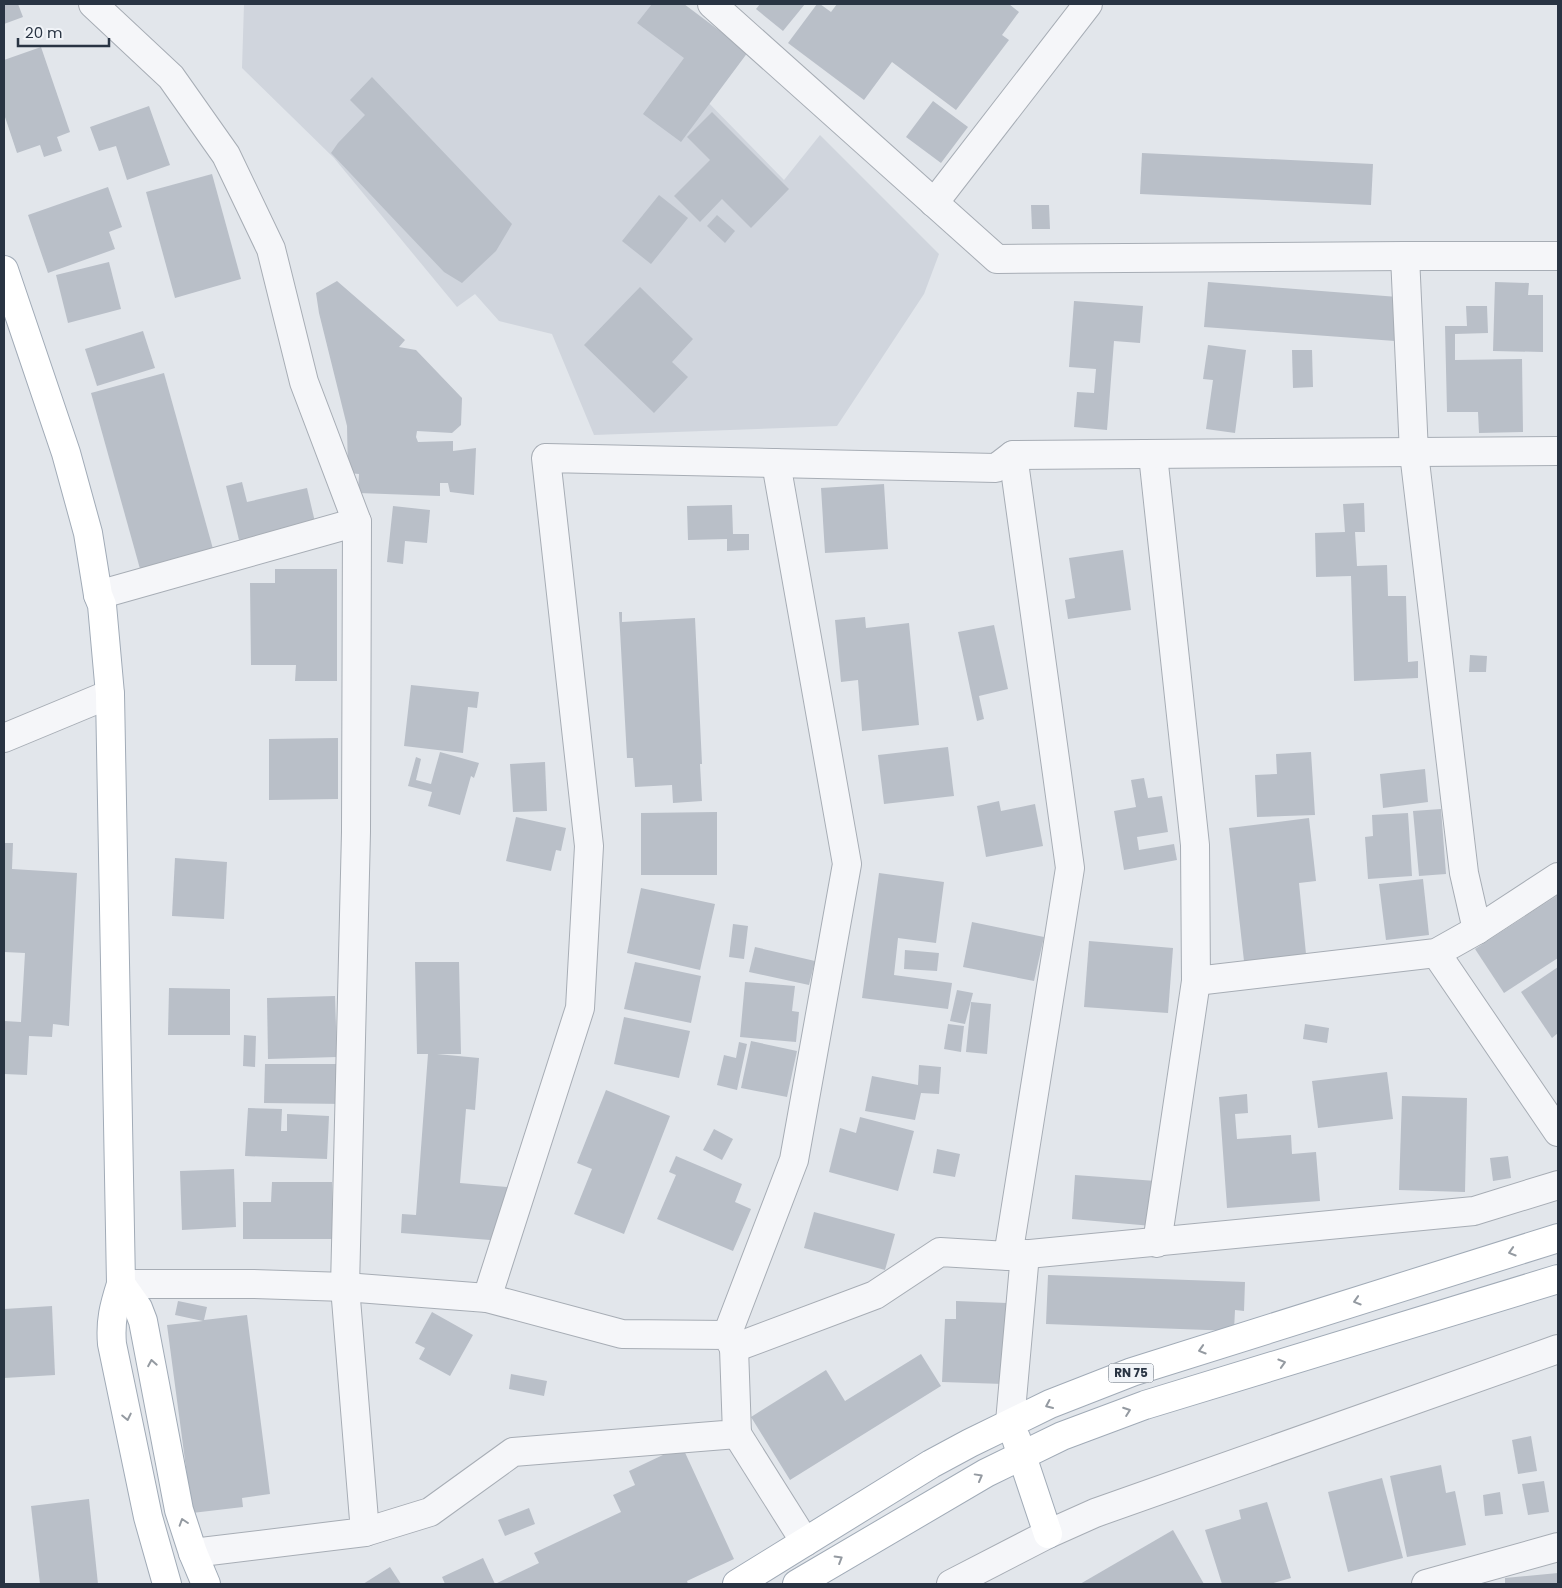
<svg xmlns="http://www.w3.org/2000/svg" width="1562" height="1588" viewBox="0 0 1562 1588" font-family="Poppins,sans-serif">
<rect width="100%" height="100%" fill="#e2e6eb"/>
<polygon fill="#d0d5dd" points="244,4 680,4 738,51 700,94 784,180 820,135 939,254 924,294 837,426 594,435 552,334 499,321 475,294 457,307 334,158 242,68"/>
<g fill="#b9bfc8">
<polygon points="4,4 18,4 23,17 4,24"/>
<polygon points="652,4 684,4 748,52 681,142 643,114 684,58 637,23"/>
<polygon points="760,4 805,4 783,31 756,9"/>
<polygon points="817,4 820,4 831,12 837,4 1009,4 1019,12 1002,35 1009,40 956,110 892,62 864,100 788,43"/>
<polygon points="41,47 70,132 57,137 62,151 44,157 40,145 17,153 4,114 4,60"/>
<polygon points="372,77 512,224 496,251 462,283 444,272 331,153 338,143 365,115 350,100"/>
<polygon points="933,101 968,127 941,163 906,137"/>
<polygon points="149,106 170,165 127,180 116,146 99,151 90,127"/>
<polygon points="712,112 789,189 751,228 722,199 700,222 674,196 710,160 687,137"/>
<polygon points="1142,153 1373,164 1371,205 1140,194"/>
<polygon points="212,174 241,279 175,298 146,192"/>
<polygon points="108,187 122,227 109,232 115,249 48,273 28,215"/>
<polygon points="659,195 688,218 651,264 622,241"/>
<polygon points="1031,205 1049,205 1050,229 1032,229"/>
<polygon points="717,215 735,231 725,243 707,226"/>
<polygon points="109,262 121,309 68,323 56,275"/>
<polygon points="337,281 405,340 399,347 416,350 462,398 461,425 452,433 417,431 416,437 418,442 453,441 453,451 476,448 474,495 450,492 448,483 440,483 440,496 358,493 359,474 348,473 347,426 319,313 316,293"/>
<polygon points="1208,282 1398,297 1395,341 1204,327"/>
<polygon points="1495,282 1529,283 1528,295 1543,295 1543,352 1493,351"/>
<polygon points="640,287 693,339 672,362 688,377 654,413 584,345"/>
<polygon points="1074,301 1143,306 1140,343 1114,341 1107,430 1074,427 1077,392 1094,393 1096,369 1069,367"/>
<polygon points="1466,306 1487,306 1488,333 1455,334 1455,360 1522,359 1523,432 1479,433 1478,412 1447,412 1445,326 1467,326"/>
<polygon points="143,331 155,368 97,386 85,349"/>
<polygon points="1208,345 1246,350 1235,433 1206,429 1213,380 1203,379"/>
<polygon points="1292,350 1312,350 1313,387 1293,388"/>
<polygon points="164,373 215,556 142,576 91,393"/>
<polygon points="242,482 247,502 307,488 315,522 239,540 226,486"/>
<polygon points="884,484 888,549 825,553 821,488"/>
<polygon points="1364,503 1365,532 1355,532 1357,566 1387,565 1388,596 1406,596 1408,662 1418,661 1418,678 1354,681 1351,576 1316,577 1315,533 1345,532 1343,504"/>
<polygon points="732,505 733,534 749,534 749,550 727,551 727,539 688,540 687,506"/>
<polygon points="393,506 430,510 427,543 405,541 403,564 387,562"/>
<polygon points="1123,550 1131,610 1068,619 1065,600 1075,598 1069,558"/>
<polygon points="275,569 337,569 337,681 295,681 296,665 251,665 250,583 275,583"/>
<polygon points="619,612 622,612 622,622 695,618 702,764 700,764 702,801 673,803 672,785 635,787 633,758 627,758"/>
<polygon points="865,617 866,628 909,623 919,725 862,731 858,680 841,682 835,620"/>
<polygon points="994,625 1008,689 979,696 984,719 977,721 958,632"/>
<polygon points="1470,655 1487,656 1486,672 1469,672"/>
<polygon points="411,685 479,692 477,708 468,707 463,753 404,746"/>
<polygon points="338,738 338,799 269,800 269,739"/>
<polygon points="948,747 954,796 884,804 878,755"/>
<polygon points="440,752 479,763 474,778 471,776 460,815 428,806 432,792 408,786 416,757 421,759 416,780 431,784"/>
<polygon points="1311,752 1315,815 1257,817 1255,775 1277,774 1276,754"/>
<polygon points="545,762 547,811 513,812 510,764"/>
<polygon points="1425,769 1428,802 1383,808 1380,774"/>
<polygon points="1144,778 1148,798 1162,796 1168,832 1137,837 1139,850 1174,844 1177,860 1124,870 1114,811 1136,807 1131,780"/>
<polygon points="999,801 1001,811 1035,804 1043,846 986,857 977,806"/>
<polygon points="1441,809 1446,874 1419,876 1413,811"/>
<polygon points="717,812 717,875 641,875 641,813"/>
<polygon points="1408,813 1412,876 1368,879 1365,837 1373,836 1372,815"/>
<polygon points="516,817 566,828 561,851 556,850 551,871 506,861"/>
<polygon points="1309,818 1316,881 1299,883 1306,954 1244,961 1229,828"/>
<polygon points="4,843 13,843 12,869 77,873 69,1026 53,1024 52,1037 29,1036 27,1075 4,1074 4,1021 21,1022 25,953 4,952"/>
<polygon points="175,858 227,862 224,919 172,916"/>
<polygon points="879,873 944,882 936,943 898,938 894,975 952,983 948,1009 862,998"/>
<polygon points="1423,879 1429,935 1386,940 1379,884"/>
<polygon points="641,888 715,904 700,970 627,953"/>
<polygon points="1558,895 1558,958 1504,993 1475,949"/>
<polygon points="972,922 1044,937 1034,981 963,967"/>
<polygon points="733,924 748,926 744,959 729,957"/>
<polygon points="1089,941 1173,948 1168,1013 1084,1007"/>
<polygon points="755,947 815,961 809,985 749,972"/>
<polygon points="905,950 939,953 937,971 904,969"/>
<polygon points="415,962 459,962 461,1054 437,1054 479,1058 475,1110 466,1109 460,1183 507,1187 503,1241 401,1233 402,1214 416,1215 428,1054 417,1054"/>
<polygon points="635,962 701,976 691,1023 624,1009"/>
<polygon points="1558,967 1558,1033 1552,1038 1521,992"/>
<polygon points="745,982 795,986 792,1011 799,1012 796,1042 740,1037"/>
<polygon points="169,988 230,989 230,1035 168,1035"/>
<polygon points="957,990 973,993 965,1024 950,1021"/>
<polygon points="335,996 337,1057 268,1059 267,998"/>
<polygon points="971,1002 991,1004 987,1054 966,1052"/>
<polygon points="624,1017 690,1031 679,1078 614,1064"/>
<polygon points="948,1024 964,1026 961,1052 944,1049"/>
<polygon points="1305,1024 1329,1028 1327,1043 1303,1039"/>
<polygon points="244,1035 256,1036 255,1067 243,1066"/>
<polygon points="751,1041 797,1051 787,1097 741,1088"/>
<polygon points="739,1042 747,1044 737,1090 717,1085 724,1055 736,1058"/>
<polygon points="265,1064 346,1064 346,1104 264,1103"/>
<polygon points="919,1065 941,1067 939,1094 921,1093 915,1120 865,1111 872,1076 918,1085"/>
<polygon points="1387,1072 1393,1119 1318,1128 1312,1081"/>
<polygon points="606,1090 670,1116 624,1234 574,1214 592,1169 577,1163"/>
<polygon points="1247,1094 1248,1113 1235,1114 1237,1139 1291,1135 1292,1154 1316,1152 1320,1201 1227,1208 1219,1097"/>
<polygon points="1402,1096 1467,1098 1465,1192 1399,1190"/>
<polygon points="248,1108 282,1109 281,1131 287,1131 287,1114 329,1116 327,1159 245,1156"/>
<polygon points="860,1117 914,1131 898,1191 829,1172 840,1128 856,1133"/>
<polygon points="714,1129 733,1139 722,1160 703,1150"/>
<polygon points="937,1149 960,1154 955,1177 933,1173"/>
<polygon points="676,1156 742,1184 735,1202 751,1209 733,1251 657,1219 676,1175 669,1172"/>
<polygon points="1508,1156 1511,1178 1493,1181 1490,1158"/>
<polygon points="234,1169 236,1227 182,1230 180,1171"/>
<polygon points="1075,1175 1156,1181 1152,1226 1072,1219"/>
<polygon points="272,1182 332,1182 332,1239 243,1239 243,1202 271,1202"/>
<polygon points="814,1212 895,1234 885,1270 804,1248"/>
<polygon points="1048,1275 1245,1282 1244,1311 1235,1310 1234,1331 1046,1324"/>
<polygon points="178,1301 207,1307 204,1320 247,1315 270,1494 242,1498 243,1507 192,1513 167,1325 203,1321 175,1315"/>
<polygon points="956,1301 1007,1303 1004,1384 942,1382 945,1319 956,1319"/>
<polygon points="52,1306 55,1375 4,1378 4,1309"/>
<polygon points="432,1312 473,1335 450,1376 419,1359 425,1348 415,1343"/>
<polygon points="921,1354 941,1386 790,1480 751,1417 826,1370 845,1401"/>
<polygon points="511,1374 547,1381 544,1396 509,1389"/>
<polygon points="1531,1436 1537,1471 1518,1474 1512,1440"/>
<polygon points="682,1446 734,1559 687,1581 688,1584 445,1584 442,1577 483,1558 495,1584 539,1563 534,1553 621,1512 613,1495 635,1485 629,1471"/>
<polygon points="1441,1465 1446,1493 1455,1491 1466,1545 1407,1557 1390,1476"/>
<polygon points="1382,1478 1403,1558 1348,1572 1328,1492"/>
<polygon points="1544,1481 1549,1512 1528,1515 1522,1484"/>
<polygon points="1500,1492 1503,1514 1485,1516 1483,1495"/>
<polygon points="89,1499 98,1584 40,1584 31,1506"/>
<polygon points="1267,1502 1291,1578 1270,1584 1222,1584 1205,1530 1241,1519 1239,1510"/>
<polygon points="529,1508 535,1524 505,1536 498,1520"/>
<polygon points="1173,1530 1204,1584 1080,1584"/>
<polygon points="390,1567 401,1584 363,1584"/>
<polygon points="1558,1573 1558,1584 1505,1584 1505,1578"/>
</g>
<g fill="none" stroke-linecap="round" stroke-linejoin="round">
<g stroke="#a7adb5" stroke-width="30">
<g id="minor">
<polyline points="93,4 171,77 226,155 271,249 304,382 357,522 356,832 345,1287 365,1532 193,1553"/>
<polyline points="712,4 997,259 1405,256 1558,256"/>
<polyline points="934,203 1088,4"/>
<polyline points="1405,256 1414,453 1464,873 1477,930"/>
<polyline points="1153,455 1195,845 1196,981 1157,1243"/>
<polyline points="98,595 357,522"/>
<polyline points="4,738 110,694"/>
<polyline points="1436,953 1558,1132"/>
<polyline points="1196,981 1436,953 1477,930 1558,877"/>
<polyline points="1008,1256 1474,1211 1558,1185"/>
<polyline points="121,1284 253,1284 345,1287 487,1298 622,1334 727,1335 734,1348 875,1295 940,1252 1008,1256 1070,868 1013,455"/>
<polyline points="487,1298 580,1008 589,846 546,458 996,468 1013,455 1558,451"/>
<polyline points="727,1335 794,1160 847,864 776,463"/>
<polyline points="1010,1422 1025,1254"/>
<polyline points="737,1434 805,1542"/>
<polyline points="365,1532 430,1512 513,1452 737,1434 734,1348"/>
<polyline points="951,1584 1048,1534 1095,1513 1558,1349"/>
<polyline points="1426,1584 1558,1547"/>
</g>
</g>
<g stroke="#a1abb7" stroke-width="30">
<g id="major">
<path d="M 4,270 L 66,453 L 88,533 L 98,595 L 102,605 L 110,694 L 121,1284 C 114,1306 110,1321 112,1344 L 148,1517 L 167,1584"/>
<polyline points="121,1284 138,1308 143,1321 179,1510 193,1553 206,1584"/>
<polyline points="1016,1438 1048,1534"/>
<polyline points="737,1584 931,1464 970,1443 1050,1404 1132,1372 1558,1238"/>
<polyline points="797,1584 986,1473 1062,1436 1145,1405 1558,1279"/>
</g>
</g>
<use href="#minor" stroke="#f5f6f9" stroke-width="28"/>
<use href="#major" stroke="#fff" stroke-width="28"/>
</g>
<defs><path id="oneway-chevron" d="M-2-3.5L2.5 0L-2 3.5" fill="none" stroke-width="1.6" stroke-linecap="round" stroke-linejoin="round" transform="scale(1.25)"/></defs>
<g stroke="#949aa1">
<use href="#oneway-chevron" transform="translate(1512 1252) rotate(163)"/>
<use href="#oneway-chevron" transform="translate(1357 1301) rotate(163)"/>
<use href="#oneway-chevron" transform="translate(1202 1350) rotate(163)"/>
<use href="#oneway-chevron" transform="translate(152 1363) rotate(-100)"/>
<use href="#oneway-chevron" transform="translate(1282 1363) rotate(-17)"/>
<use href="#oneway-chevron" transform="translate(1049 1405) rotate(156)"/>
<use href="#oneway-chevron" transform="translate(1127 1411) rotate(-20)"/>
<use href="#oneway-chevron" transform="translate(127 1417) rotate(78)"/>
<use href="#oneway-chevron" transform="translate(979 1477) rotate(-29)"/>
<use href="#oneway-chevron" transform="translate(183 1522) rotate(-108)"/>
<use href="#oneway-chevron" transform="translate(839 1559) rotate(-31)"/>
</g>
<g text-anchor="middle" stroke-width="4" stroke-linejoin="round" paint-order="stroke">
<rect fill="#f1f4f8" stroke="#656e79" stroke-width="1" x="1108.5" y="1363.5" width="45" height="19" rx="4"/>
<g font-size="12" font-weight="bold" fill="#293443">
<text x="1131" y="1377">RN 75</text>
</g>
</g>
<rect width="1562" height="1588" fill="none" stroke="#293443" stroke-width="10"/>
<path d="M18 38v8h91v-8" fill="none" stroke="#293443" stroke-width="2.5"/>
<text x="25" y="38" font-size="15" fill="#293443" stroke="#f1f4f8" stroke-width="4" paint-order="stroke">20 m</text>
</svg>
